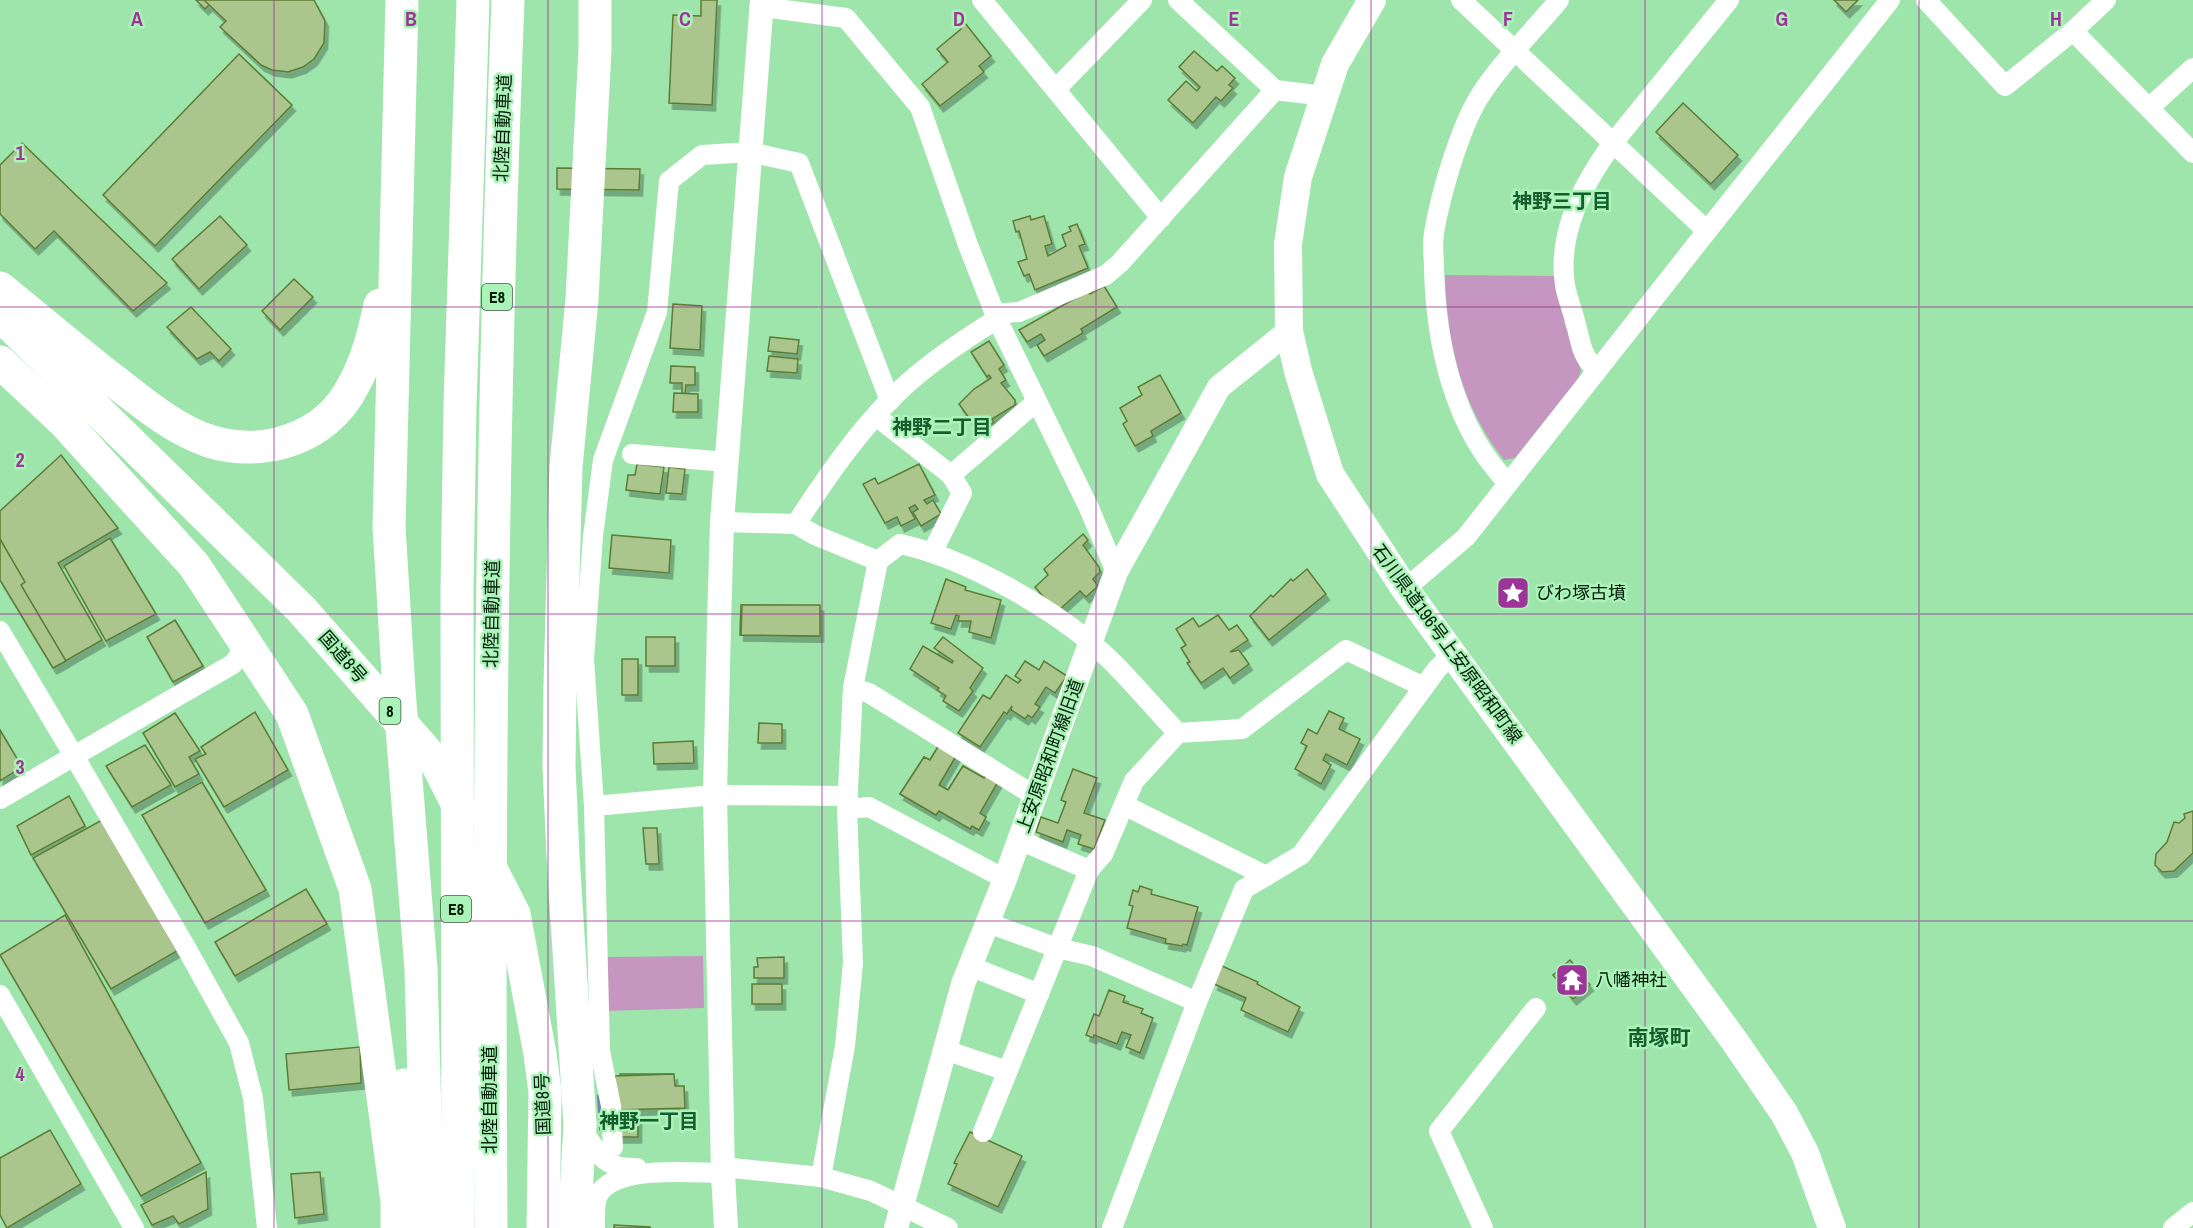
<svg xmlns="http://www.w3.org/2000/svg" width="2193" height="1228" viewBox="0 0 2193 1228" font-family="'Archivo Narrow','Noto Sans JP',sans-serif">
<defs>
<filter id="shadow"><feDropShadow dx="3.5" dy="6" stdDeviation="0" flood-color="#0004"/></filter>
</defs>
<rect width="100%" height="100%" fill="#9ee5ac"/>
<g fill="#c496c0">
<path d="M 1445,275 L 1557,276 L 1565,324 L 1581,371 L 1578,379 L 1515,458 L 1504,460 C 1461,405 1447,343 1445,275 Z"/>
<polygon points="703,956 704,1008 605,1011 607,957"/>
</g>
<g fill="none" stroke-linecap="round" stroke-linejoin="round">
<polyline stroke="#7186a8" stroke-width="6" points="600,1097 602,1129"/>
</g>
<g fill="#aac68d" stroke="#5c7c34" stroke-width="1.5" filter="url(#shadow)">
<polygon points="196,0 214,0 205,9"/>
<polygon points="204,0 314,0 325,21 324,43 314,59 303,67 288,72 272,70 261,65 220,27 226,21"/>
<polygon points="701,0 717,0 712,105 669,103 673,15 701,16"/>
<polygon points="1834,0 1858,0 1846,12"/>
<polygon points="965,23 991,56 979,66 984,72 940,106 922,84 948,62 937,49 961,29 960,27"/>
<polygon points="1194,51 1217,71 1222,66 1235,78 1229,85 1233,88 1221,101 1216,97 1193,123 1168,100 1186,81 1197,91 1200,87 1179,67"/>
<polygon points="239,54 292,105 155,246 103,195"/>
<polygon points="1683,103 1738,155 1711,184 1656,132"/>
<polygon points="22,143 167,283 133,311 54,231 35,249 0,214 0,165"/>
<polygon points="557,168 640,169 639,190 557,189"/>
<polygon points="220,216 247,245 199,289 172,259"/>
<polygon points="1030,216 1031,220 1044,216 1052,244 1045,246 1048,256 1066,246 1062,235 1071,231 1069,227 1077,224 1085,244 1079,246 1088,268 1035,290 1029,274 1024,276 1018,262 1027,259 1019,231 1016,232 1013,221"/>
<polygon points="294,279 313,297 280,330 262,311"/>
<polygon points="1104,286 1117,307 1081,329 1083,333 1044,356 1037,345 1045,340 1041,334 1027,342 1019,330 1088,291 1090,294"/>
<polygon points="673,304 702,306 700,350 670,348"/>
<polygon points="191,307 231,349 219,361 210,352 197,359 167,327"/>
<polygon points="770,337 799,340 797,354 768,351"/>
<polygon points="989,341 1004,365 999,369 1006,380 1001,383 1015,400 1015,405 992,419 994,422 979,432 959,404 974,389 991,378 989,375 987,377 971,352"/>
<polygon points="769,356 798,359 797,373 767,371"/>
<polygon points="671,366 695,367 695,385 686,385 685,394 682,393 682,383 670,383"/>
<polygon points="1160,375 1181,413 1151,431 1153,436 1135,446 1123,424 1127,421 1120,408 1142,395 1138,387"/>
<polygon points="674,393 698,394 698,412 673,412"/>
<polygon points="61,455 118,528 58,563 102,640 55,667 0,577 0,511"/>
<polygon points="637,464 664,467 660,494 626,490 628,475 635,475"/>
<polygon points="919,464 935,495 924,500 927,504 933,500 941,514 921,526 913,512 918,509 915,505 909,508 915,519 901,526 897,517 885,523 863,484 875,478 878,484"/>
<polygon points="669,467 685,469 682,494 666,493"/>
<polygon points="1083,534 1088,540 1083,545 1099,567 1100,572 1093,579 1098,586 1086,597 1080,591 1059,610 1051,606 1035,587 1048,575 1044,569"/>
<polygon points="612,535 671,540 669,573 609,568"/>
<polygon points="110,538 156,614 106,641 64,566"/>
<polygon points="0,539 25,582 21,585 66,661 53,668 0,580"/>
<polygon points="1307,569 1326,594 1269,640 1250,616 1271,595 1273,597 1291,579 1293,581"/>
<polygon points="946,579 966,587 965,590 1001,600 991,638 969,632 971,621 958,621 959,616 956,615 951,629 931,623"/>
<polygon points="741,605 819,606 818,636 740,635"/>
<polygon points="742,605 820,605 820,636 741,635"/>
<polygon points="1218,615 1229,630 1237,625 1248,640 1230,652 1239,650 1249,664 1230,678 1223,668 1201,683 1187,663 1190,662 1181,648 1186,645 1176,629 1193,618 1199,627"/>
<polygon points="175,620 203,666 173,682 147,637"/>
<rect x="646" y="637" width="29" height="29"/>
<polygon points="943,637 983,668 970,688 973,691 959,711 943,701 946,696 937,690 939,688 910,669 923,646 952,663 953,661 934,648"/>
<rect x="622" y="659" width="16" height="36"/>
<polygon points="1025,661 1039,670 1044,661 1067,676 1055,693 1046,687 1035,704 1040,707 1032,718 1028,715 1025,719 1011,710 1012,706 1007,714 1004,712 980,747 958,733 983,695 990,699 1006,675 1018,683 1021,680 1015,676"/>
<polygon points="1329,711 1344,718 1339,729 1360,739 1347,765 1326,754 1323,760 1331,765 1321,784 1295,769 1307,746 1301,743 1308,729 1317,734"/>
<polygon points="255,712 288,770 224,807 195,759 206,754 201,747"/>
<polygon points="175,713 200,751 189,757 199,774 175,787 143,733"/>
<polygon points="759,723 782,724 782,743 758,743"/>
<polygon points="0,730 22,767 0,781"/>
<polygon points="693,741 694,763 654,764 653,743"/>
<polygon points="145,745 171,785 132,807 106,766"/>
<polygon points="939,745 956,756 939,785 948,790 963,766 984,778 988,771 1000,778 980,813 986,817 979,830 972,826 970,829 939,811 936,815 900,794 924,757 930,760"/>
<polygon points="939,745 956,756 939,785 948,790 963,766 984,778 988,771 1000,778 980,813 986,817 979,830 972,826 970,829 939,811 936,815 900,794 924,757 930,760"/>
<polygon points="1073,769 1097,778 1084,813 1105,820 1094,849 1078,844 1081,835 1067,830 1063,842 1036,832 1041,817 1058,823 1066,802 1061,800"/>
<polygon points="202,782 266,890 205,923 142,815"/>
<polygon points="69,796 85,826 31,855 17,826"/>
<polygon points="2193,811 2193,853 2174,871 2162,872 2155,865 2156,854 2167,842 2174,822 2179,823 2185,818 2184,814"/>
<polygon points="102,820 177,951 111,989 33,858"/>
<polygon points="643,828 657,828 659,864 646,864"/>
<polygon points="1140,886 1152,890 1151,894 1198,907 1187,945 1183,944 1182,946 1165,943 1166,939 1127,928 1133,906 1129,905 1133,890 1138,892"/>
<polygon points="306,889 327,924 235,976 215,942"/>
<polygon points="65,915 201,1163 141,1196 0,955"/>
<polygon points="784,957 784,978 754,978 754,967 758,967 757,958"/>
<polygon points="1570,960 1590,985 1573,999 1553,975"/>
<polygon points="1222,966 1258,982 1257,984 1300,1007 1288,1032 1241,1010 1246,998 1214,984"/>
<rect x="752" y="984" width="30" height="20"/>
<polygon points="1109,990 1125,996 1123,1002 1143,1009 1141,1013 1153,1018 1140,1053 1126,1047 1131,1035 1122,1032 1117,1044 1094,1035 1093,1038 1086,1035 1094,1014 1099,1016"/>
<polygon points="360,1047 361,1083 289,1090 286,1054"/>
<polygon points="620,1074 673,1074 673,1087 684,1087 684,1107 620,1107"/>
<polygon points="674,1074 675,1086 684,1086 685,1108 617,1110 615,1076"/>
<polygon points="638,1112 638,1137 618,1137 618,1113"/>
<polygon points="50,1130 81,1184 7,1228 0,1215 0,1158"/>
<polygon points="970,1132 1022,1156 998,1207 948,1184 957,1164 954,1163"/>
<polygon points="206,1172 208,1209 179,1224 173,1216 152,1225 141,1205"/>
<polygon points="320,1172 324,1214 295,1218 291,1174"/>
<polygon points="614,1225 650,1227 650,1228 614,1228"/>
</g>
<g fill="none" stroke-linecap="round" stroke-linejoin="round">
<g stroke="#fff" stroke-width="20">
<polyline points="982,0 1161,218"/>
<polyline points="1178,0 1275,90 1325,96"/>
<polyline points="1461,0 1707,231 1890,0"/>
<polyline points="1926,0 2005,86 2073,31"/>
<polyline points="2106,0 2073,31 2193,153"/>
<polyline points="762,7 846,18 920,107 968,245 997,319 1089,508 1116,572"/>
<polyline points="1057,88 1142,0"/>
<polyline points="2149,108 2193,68"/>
<polyline points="995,314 1019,312 1106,275 1120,263 1275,90"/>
<path d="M 1597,371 C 1579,352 1582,344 1575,321 C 1572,309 1567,297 1565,285 C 1557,233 1583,184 1613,143 L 1729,0"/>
<polyline points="876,416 951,475"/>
<polyline points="632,454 727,462"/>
<path d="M 1508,483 C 1454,428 1436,345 1434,269 C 1434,257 1432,244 1434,233 C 1440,196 1459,131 1478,99 C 1497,67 1535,29 1559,0"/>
<polyline points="722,522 796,524 815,535 878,561 853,688 847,809 853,963 845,1046 821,1177"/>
<path d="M 796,524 C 826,478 858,431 897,393 C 927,364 962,341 997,319"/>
<polyline points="933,551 962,493 951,475 1036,402"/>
<path d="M 878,561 L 900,544 C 961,557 1040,601 1089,641 C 1120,666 1150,704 1178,733"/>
<polyline points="1405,589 1466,537 1707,231"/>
<polyline points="0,631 74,756 0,799"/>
<polyline points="248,643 233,664 74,756 188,951 239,1043 253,1098 267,1228"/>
<polyline points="853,688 869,693 1035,796"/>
<polyline points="1124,805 1266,876"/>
<polyline points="594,806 584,659 593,536 603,460 657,312 669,181 702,155 750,152 799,163 890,401"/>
<polyline points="847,809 869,807 1005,879"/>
<polyline points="1019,840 1089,870"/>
<polyline points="988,923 1057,948 1092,956 1197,1002"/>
<polyline points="970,966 1039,994"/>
<polyline points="0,995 134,1228"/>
<polyline points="945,1050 1007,1071"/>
<path d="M 581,1127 C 598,1154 603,1169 637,1168"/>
<polyline points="983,1132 1089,870 1103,854 1134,781 1178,733 1242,729 1346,650 1424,687"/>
<polyline points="613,1147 611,1106 600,1051 594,806 715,795 848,796"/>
<polyline points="723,1167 821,1177 871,1191 948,1228"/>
<path d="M 595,1228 C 595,1219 594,1203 598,1195 C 616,1164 691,1173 723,1173"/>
<polyline points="1112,1228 1197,1002 1244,889 1301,855 1437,669 1452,654"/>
<polyline points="1483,1228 1439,1131 1536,1008"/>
<polyline points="2173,1228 2193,1212"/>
</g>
<g stroke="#fff" stroke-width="24">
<polyline points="726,1228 723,1173 715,795 719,624 722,522 762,0"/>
<polyline points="896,1228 963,984 1005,879 1116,572 1219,387 1289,331"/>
</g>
<polyline stroke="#fff" stroke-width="28" points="1372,0 1335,64 1298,177 1288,244 1289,331 1298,371 1330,474 1405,589 1733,1039 1784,1113 1805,1153 1832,1228"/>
<g stroke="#fff" stroke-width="33">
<polyline points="0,315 301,609 437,764 461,811"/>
<polyline points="0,362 64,422 194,565 292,714 355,889 397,1201 397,1228"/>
<polyline points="486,859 514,914 540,1054 545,1092 543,1228"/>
<polyline points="574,1228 580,1125"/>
</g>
<g stroke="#fff" stroke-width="33">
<polyline points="402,0 389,527 399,690 421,969 428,1228"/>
<path d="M 0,288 C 38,319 75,350 113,380 C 142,402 173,429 209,441 C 263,458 326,439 353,386 C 367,361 374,333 380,305"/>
<polyline points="580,1125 563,856 559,766 560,685 566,467 582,299 595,49 595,0"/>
<polyline points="397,1201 404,1085"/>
<polyline points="458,1228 457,590 460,405 473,0"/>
<path d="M 491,1228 C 488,818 492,409 508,0"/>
</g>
</g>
<path fill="none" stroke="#9d3598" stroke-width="1.5" stroke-opacity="0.55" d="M 274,0 L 274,1228M 548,0 L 548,1228M 822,0 L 822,1228M 1096,0 L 1096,1228M 1371,0 L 1371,1228M 1645,0 L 1645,1228M 1919,0 L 1919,1228M 0,307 L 2193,307M 0,614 L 2193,614M 0,921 L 2193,921"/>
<defs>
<g id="sight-square" transform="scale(1.725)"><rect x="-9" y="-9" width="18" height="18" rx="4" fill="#9d3598" stroke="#abf3b8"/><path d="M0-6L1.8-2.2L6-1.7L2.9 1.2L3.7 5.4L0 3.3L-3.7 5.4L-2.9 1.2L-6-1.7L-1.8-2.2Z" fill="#fff"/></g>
<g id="temple-square" transform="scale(1.725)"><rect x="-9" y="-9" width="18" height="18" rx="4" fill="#9d3598" stroke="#abf3b8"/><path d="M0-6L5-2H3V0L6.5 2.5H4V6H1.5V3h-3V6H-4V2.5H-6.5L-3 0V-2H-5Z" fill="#fff"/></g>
</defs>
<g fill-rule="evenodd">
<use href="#sight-square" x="1513" y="593"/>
<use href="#temple-square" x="1572" y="980"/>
</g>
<g text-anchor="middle" stroke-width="5" stroke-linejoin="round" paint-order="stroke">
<g fill="#abf3b8" stroke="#345c3d" stroke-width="1.5">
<rect x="482" y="284" width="30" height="26" rx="4.5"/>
<rect x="379.5" y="698" width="21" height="26" rx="4.5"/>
<rect x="441" y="896" width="30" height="26" rx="4.5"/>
</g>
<g font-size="16" font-weight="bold" fill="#011c08">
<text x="497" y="303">E8</text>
<text x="390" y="717">8</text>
<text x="456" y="915">E8</text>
</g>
<g font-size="18" fill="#011c08" stroke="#abf3b8">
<text transform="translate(503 128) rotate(-88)" y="6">北陸自動車道</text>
<text transform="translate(492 614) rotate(-89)" y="6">北陸自動車道</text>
<text transform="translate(1447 644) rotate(54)" y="6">石川県道196号上安原昭和町線</text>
<text transform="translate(343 657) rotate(49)" y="6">国道8号</text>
<text transform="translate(1050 756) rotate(-70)" y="6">上安原昭和町線旧道</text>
<text transform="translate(490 1100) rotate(-90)" y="6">北陸自動車道</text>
<text transform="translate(543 1104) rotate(-92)" y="6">国道8号</text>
</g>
<g font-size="18" fill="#011c08" stroke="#abf3b8" text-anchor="start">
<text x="1536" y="599">びわ塚古墳</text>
<text x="1595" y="986">八幡神社</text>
</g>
<g font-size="20" font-weight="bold" fill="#135e2c" stroke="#abf3b8">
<text x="1562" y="208">神野三丁目</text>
<text x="942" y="434">神野二丁目</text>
<text x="649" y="1128">神野一丁目</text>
</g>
<g font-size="21" font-weight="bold" fill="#135e2c" stroke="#abf3b8">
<text x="1659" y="1045">南塚町</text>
</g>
</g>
<g font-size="20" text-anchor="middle" font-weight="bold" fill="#9d3598" stroke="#abf3b8" stroke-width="5" stroke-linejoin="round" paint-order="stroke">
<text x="137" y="26">A</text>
<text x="411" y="26">B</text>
<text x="685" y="26">C</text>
<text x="959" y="26">D</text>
<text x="1234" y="26">E</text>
<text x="1508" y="26">F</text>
<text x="1782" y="26">G</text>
<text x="2056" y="26">H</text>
<text x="20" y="160">1</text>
<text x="20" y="467">2</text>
<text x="20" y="774">3</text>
<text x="20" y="1081">4</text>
</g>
</svg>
